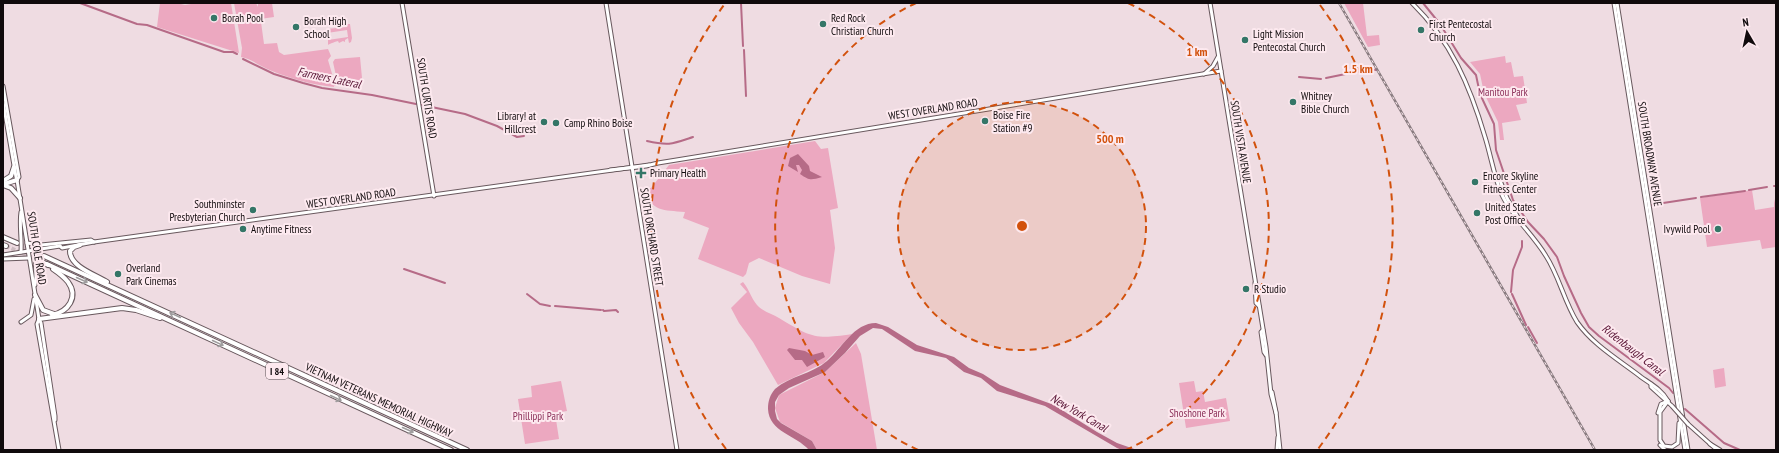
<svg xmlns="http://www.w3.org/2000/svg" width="1779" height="453" viewBox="0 0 1779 453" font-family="'PT Sans Narrow',sans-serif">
<rect width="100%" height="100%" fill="#efdce2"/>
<g fill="#eca8c0">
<polygon points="160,3 177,3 185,5 197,3 231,3 239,53 157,27"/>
<path d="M 234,3 L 256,3 L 258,7 L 258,3 L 272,3 L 274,17 L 260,19 L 264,19 L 261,22 L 264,44 L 277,43 L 279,52 L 284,55 L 328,49 L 331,56 L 328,60 L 333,77 L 336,76 L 333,62 L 335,59 L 360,57 L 362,78 L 359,83 L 334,86 L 334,87 C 313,85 292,79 272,71 C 261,67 252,59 241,57 L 242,48 Z"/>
<polygon points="1344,3 1363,3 1367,36 1379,35 1380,45 1368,47"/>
<path d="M 347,24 L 350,24 L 352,38 L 351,42 L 349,43 L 348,38 L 345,40 L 345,42 L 343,41 L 339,43 L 338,41 C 337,41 329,44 328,45 L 328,40 L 348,37 L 347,30 L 327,33 L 326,29 L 347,27 Z"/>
<polygon points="1505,56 1506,63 1511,62 1514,77 1523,76 1527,103 1516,105 1521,120 1502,123 1504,140 1500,140 1498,122 1484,93 1480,74 1470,62"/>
<path d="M 815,141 L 821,149 L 828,148 L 838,208 L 830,210 L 835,248 L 830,284 L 802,276 L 759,258 L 749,263 L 746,274 L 743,277 L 698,259 L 709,228 L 683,218 L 685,212 C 663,210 652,212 643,189 L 651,188 L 669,165 Z"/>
<polygon points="1752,190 1755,210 1774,207 1774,199 1776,207 1776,247 1762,249 1760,240 1707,247 1700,198"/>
<path d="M 743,282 C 749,289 751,298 757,305 C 762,311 772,314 779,318 C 811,337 814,340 852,334 L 824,363 L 778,385 L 753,342 L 739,323 L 731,308 L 747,292 L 740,284 Z"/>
<polygon points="856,343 861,354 877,450 817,450 812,441 780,422 775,408 779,395 825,372"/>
<polygon points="1724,368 1726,386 1715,388 1713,370"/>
<polygon points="561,381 567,411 555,413 559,439 525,444 518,399 532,397 531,386"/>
<polygon points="1194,381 1196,392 1203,391 1205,402 1226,398 1230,421 1186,428 1179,383"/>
</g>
<g fill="#b66b87">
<path d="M 798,154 L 809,166 L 810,171 L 822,177 C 811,180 810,181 800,174 L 802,170 L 799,165 L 796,165 L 798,172 L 788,166 L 790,158 Z"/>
<path d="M 876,323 L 888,327 L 917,345 L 954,357 L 969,368 L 983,374 L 1000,385 L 1054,405 L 1097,432 L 1117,443 L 1137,450 L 1122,450 L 1117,448 L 1045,406 L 997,391 L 981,378 L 964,372 L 946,358 L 915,351 L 882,329 L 873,328 L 860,336 L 845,353 L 825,372 L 789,388 L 779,395 L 775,402 L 775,411 L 777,419 L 781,423 L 812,441 L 817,450 L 809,450 C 796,435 769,432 768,409 C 768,401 770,395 775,389 C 790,376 812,374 827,361 C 842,348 854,323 876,323 Z"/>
<polygon points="789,348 805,351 812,355 823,352 825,357 807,367 802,360 795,360 787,350"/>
</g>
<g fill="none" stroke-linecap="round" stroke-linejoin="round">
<g stroke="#b66b87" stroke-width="2">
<polyline points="80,3 137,24 147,25 224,52 233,52 237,54"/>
<polyline points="741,3 743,46"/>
<polyline points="1423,3 1440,24 1461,58 1476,75 1480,94 1494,124 1496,150 1513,200 1528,222 1544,239 1557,257 1564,276 1581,313 1589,327 1599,336 1669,388 1673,393"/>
<polyline points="744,50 746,96"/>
<polyline points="243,59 274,74 303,83 322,88 372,95 416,104"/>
<polyline points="1299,77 1321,79"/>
<polyline points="1326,78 1370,69 1376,70"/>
<polyline points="422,105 465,114 497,126 517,137 524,136"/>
<path d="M 647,141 C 669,146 672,144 693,137"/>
<polyline points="1774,186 1776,186"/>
<polyline points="1749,190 1767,187"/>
<polyline points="1701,197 1745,191"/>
<polyline points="1650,205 1696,198"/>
<polyline points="404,269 445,283"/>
<polyline points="1511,292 1513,270 1522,247 1522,241"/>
<polyline points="527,294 540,304 550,306"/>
<polyline points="1512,294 1526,325"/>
<polyline points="555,306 601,310"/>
<polyline points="603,310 604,311 616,310 618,312"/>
<polyline points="1528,327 1537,343"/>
<polyline points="1685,409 1724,443 1740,450"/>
</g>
<g stroke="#cebcc2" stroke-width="4" stroke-dasharray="4 2" stroke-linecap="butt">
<polyline points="17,243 44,256"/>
<polyline points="6,246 40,261"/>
</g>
<g stroke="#68585d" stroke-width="5">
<g id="major">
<polyline points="402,3 434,196"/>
<polyline points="606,3 677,450"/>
<polyline points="1210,3 1266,347 1271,394 1276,413"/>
<path d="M 1412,3 C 1451,41 1470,86 1485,137 C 1491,156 1494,177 1502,195 C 1513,218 1533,234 1546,256 C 1559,276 1564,301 1577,322 C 1593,345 1619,360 1641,377 C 1651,384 1662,390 1668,401"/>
<polyline points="1614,3 1685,450"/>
<polyline points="1617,3 1688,450"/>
<polyline points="1204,74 1213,66 1218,57"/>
<polyline points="3,86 19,177 17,180"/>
<polyline points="3,102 16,177 17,180 39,319 41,323 55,416 55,420"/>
<polyline points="610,170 646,166 658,163 1221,71"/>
<polyline points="1496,176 1499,178 1507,198 1520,221"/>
<path d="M 21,212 C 19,225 22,239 21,252"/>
<polyline points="27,243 41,245 91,240 94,242"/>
<polyline points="60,246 62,248 94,242 649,165"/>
<polyline points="3,255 60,246"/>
<polyline points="3,259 29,258"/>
<polyline points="1255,283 1256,303 1259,306"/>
<polyline points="35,285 36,277 35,250"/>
<polyline points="39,319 37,324 59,450"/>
<polyline points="21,322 31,315 34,299"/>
<polyline points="1263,330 1261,332 1264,352 1266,355"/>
<polyline points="1651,384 1651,387 1672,406"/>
<polyline points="1272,392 1276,412 1280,450"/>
<polyline points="1668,401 1660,412 1660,440 1664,446 1672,447 1678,443 1679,423"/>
<polyline points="1658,413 1661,404 1668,401"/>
<polyline points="1688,424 1717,450"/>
<polyline points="1710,444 1720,450"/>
<polyline points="1660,445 1665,450"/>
<polyline points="1277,450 1278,437"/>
</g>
</g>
<g stroke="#68585d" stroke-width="6">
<g id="highway">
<polyline points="3,181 11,176 14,167"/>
<polyline points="4,184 17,180"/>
<polyline points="3,185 11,188 20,198"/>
<polyline points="3,237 17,243"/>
<polyline points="3,245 6,246"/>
<path d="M 80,245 L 74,247 L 70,251 C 70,267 96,275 107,282"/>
<polyline points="44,256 467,450"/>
<polyline points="40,261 48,265"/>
<polyline points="47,264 451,450"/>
<polyline points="35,295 43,310 54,314"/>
<path d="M 52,315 C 68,312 79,297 68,282 C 64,277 59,273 53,269"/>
<polyline points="39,319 122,308 136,310 160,318"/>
</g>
</g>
<use href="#major" stroke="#fff" stroke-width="3"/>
<use href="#highway" stroke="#fff" stroke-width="4"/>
<g stroke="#887b7f" stroke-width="2.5">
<polyline id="rail" points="1339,3 1595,450"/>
</g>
<use href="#rail" stroke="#fde9ef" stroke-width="1" stroke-dasharray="3" stroke-linecap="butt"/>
<g stroke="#68585d" stroke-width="5" stroke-linecap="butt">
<polyline id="major-bridge" points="1672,406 1688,424"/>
</g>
<use href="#major-bridge" stroke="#fff" stroke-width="3"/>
</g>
<defs><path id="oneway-shaft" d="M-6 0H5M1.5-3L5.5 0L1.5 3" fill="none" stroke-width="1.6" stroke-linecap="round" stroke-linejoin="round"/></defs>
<g stroke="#9f9d9e">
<use href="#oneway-shaft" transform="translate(82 280) rotate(24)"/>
<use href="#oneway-shaft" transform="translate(175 315) rotate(-155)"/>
<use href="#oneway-shaft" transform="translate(218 343) rotate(25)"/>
<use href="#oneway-shaft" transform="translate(336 398) rotate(25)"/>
<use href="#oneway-shaft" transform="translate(408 430) rotate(24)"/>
</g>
<circle cx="1022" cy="226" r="124" fill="#d2510c" fill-opacity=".12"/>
<g fill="none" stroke="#d2510c" stroke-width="2" stroke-dasharray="7 5">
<circle cx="1022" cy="226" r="124"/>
<path d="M918 450A247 247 0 0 1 916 3M1128 3A247 247 0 0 1 1126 450"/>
<path d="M726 449A371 371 0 0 1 724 5M1320 5A371 371 0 0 1 1318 449"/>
</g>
<g fill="#347667" stroke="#fde9ef" stroke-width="1.5">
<circle cx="214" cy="18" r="4"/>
<circle cx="823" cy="24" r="4"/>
<circle cx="296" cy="27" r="4"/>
<circle cx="1421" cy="30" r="4"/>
<circle cx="1245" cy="40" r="4"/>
<circle cx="1293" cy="102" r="4"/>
<circle cx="985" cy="121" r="4"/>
<circle cx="544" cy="122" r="4"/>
<circle cx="556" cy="123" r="4"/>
<path d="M639 167h4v4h4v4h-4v4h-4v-4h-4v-4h4z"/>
<circle cx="1475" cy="182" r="4"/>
<circle cx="253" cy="210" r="4"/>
<circle cx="1477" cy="213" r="4"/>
<circle cx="243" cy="229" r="4"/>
<circle cx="1718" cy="229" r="4"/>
<circle cx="118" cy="274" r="4"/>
<circle cx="1246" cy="289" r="4"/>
</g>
<g text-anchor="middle" stroke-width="4" stroke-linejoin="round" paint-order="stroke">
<rect fill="#fde9ef" stroke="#574d50" stroke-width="1" x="266" y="363" width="22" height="16" rx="3"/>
<g font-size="10" font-weight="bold" fill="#100a0c">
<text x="277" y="375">I 84</text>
</g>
<g font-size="11" fill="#100a0c" stroke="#fde9ef" text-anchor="start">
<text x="222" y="22">Borah Pool</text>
<text x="831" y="22">Red Rock<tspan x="831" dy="13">Christian Church</tspan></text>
<text x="304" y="25">Borah High<tspan x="304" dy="13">School</tspan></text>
<text x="1429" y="28">First Pentecostal<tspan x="1429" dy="13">Church</tspan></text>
<text x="1253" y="38">Light Mission<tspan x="1253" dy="13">Pentecostal Church</tspan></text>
<text x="1301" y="100">Whitney<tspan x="1301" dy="13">Bible Church</tspan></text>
<text x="993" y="119">Boise Fire<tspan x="993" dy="13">Station #9</tspan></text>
<text x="536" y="120" text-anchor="end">Library! at<tspan x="536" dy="13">Hillcrest</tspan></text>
<text x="564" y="127">Camp Rhino Boise</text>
<text x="650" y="177">Primary Health</text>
<text x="1483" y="180">Encore Skyline<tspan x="1483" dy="13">Fitness Center</tspan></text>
<text x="245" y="208" text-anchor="end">Southminster<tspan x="245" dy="13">Presbyterian Church</tspan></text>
<text x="1485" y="211">United States<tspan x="1485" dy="13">Post Office</tspan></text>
<text x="251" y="233">Anytime Fitness</text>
<text x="1710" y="233" text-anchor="end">Ivywild Pool</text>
<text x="126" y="272">Overland<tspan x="126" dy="13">Park Cinemas</tspan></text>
<text x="1254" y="293">R Studio</text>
</g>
<g font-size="11" fill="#8c3059" stroke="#fde9ef">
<text x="1503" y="96">Manitou Park</text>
<text x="1197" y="417">Shoshone Park</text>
<text x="538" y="420">Phillippi Park</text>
</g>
<g font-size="11" fill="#100a0c" stroke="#fde9ef">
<text transform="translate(427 98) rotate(81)" y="4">SOUTH CURTIS ROAD</text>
<text transform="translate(933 109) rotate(-9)" y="4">WEST OVERLAND ROAD</text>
<text transform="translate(1241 142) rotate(81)" y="4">SOUTH VISTA AVENUE</text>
<text transform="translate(1650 154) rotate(81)" y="4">SOUTH BROADWAY AVENUE</text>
<text transform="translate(351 198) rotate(-8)" y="4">WEST OVERLAND ROAD</text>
<text transform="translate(652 237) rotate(81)" y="4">SOUTH ORCHARD STREET</text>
<text transform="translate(37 248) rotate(81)" y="4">SOUTH COLE ROAD</text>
<text transform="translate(379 400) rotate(25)" y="4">VIETNAM VETERANS MEMORIAL HIGHWAY</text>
</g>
<g font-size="12" font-style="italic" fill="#561132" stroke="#fde9ef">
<text transform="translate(329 78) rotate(12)" y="4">Farmers Lateral</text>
<text transform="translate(1633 350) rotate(38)" y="4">Ridenbaugh Canal</text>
<text transform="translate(1079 413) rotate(30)" y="4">New York Canal</text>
</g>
</g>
<circle cx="1022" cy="226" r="6" fill="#d2510c" stroke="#fde9ef" stroke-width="2"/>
<g font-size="12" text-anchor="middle" font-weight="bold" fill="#d2510c" stroke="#fde9ef" stroke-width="4" stroke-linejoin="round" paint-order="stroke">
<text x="1197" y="56">1 km</text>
<text x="1358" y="73">1.5 km</text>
<text x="1110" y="143">500 m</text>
</g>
<rect width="1779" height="453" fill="none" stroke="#100a0c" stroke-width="8"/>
<g transform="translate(1747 32) rotate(351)" stroke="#fde9ef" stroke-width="3" paint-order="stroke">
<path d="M0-3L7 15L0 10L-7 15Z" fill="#100a0c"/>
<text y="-6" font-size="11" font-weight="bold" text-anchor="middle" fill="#100a0c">N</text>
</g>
</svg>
